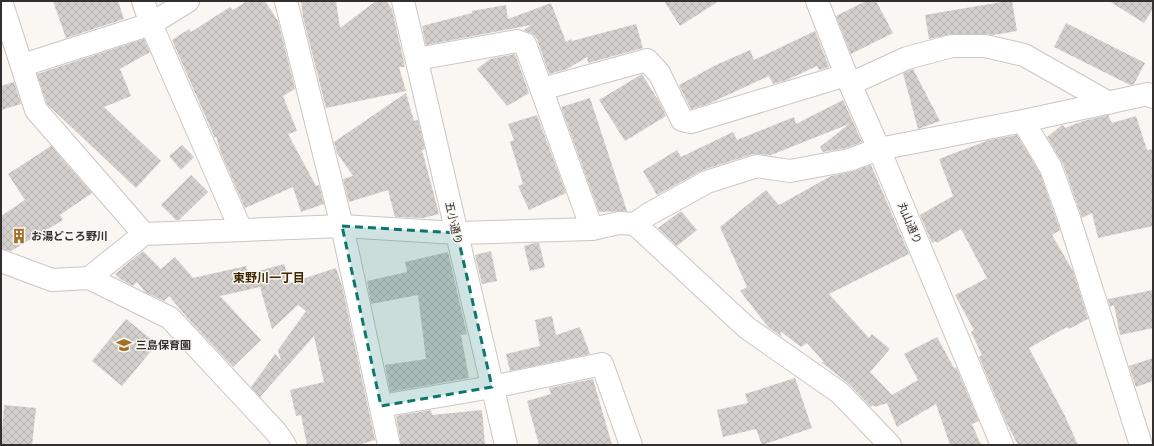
<svg xmlns="http://www.w3.org/2000/svg" width="1154" height="446" viewBox="0 0 1154 446" font-family="'Noto Sans','Noto Sans JP',sans-serif">
<defs>
<pattern id="building-cross-hatch" width="8" height="8" patternUnits="userSpaceOnUse"><rect width="8" height="8" fill="#d2cfcc"/><path d="M0 0l8 8M0 8l8-8" fill="none" stroke="#b5b2b0"/></pattern>
</defs>
<rect width="100%" height="100%" fill="#faf7f3"/>
<g fill="url(#building-cross-hatch)">
<polygon points="53,1 118,1 124,19 66,38"/>
<polygon points="247,1 265,1 278,21 295,89 283,96 297,131 288,134 316,186 319,185 324,204 301,212 293,187 245,208 221,153 216,136 215,138 172,40 189,29 191,32 230,7 233,10"/>
<polygon points="301,1 336,1 340,28 376,1 386,1 392,9 405,67 399,67 406,91 326,108 303,17"/>
<polygon points="664,1 719,1 680,26"/>
<polygon points="866,1 876,1 893,33 851,54 836,16"/>
<polygon points="1007,1 1012,1 1017,31 993,35 985,34 952,34 929,39 925,15"/>
<polygon points="1109,1 1153,1 1153,9 1144,23"/>
<polygon points="551,3 566,42 571,39 572,41 636,24 643,48 588,63 587,57 567,69 549,74 537,39 534,35 524,30 531,25 426,45 422,26 472,13 472,11 506,5 508,19"/>
<polygon points="1066,23 1145,63 1134,84 1130,85 1054,47"/>
<polygon points="815,31 829,67 819,70 817,66 787,80 773,84 769,76 708,104 691,109 679,85 714,66 750,50 754,60"/>
<polygon points="144,39 150,52 120,69 131,96 104,107 161,161 136,188 47,104 37,74"/>
<polygon points="515,54 529,93 507,106 477,69 490,59"/>
<polygon points="913,69 940,121 918,129 903,73"/>
<polygon points="642,74 656,97 657,97 666,116 625,141 599,100"/>
<polygon points="14,82 21,104 1,110 1,86"/>
<polygon points="406,93 414,121 418,120 425,149 422,150 439,214 423,218 395,217 388,190 349,202 343,179 353,176 337,153 334,142"/>
<polygon points="590,98 627,211 599,212 561,107"/>
<polygon points="843,100 862,142 846,148 823,152 820,147 849,124 771,155 753,154 703,170 657,195 643,171 677,150 681,157 733,132 737,140 794,117 796,124"/>
<polygon points="537,115 566,193 529,210 518,186 523,184 510,142 514,140 508,124"/>
<polygon points="1108,115 1112,123 1136,116 1147,150 1153,149 1153,226 1098,238 1092,213 1082,218 1063,164 1047,137 1061,126 1063,125 1065,128 1083,121"/>
<polygon points="1017,135 1040,173 1060,230 1052,235 1073,271 1088,319 1069,329 1067,327 1029,348 1065,416 1078,445 1018,445 1006,422 979,357 982,355 971,332 974,330 955,295 987,278 961,229 937,243 936,241 932,243 920,215 953,196 939,159 989,140"/>
<polygon points="182,145 194,157 181,170 169,156"/>
<polygon points="51,146 92,193 60,215 63,220 11,251 1,249 1,216 25,200 8,174"/>
<polygon points="871,165 909,254 829,294 869,338 872,334 890,349 870,372 892,395 918,380 904,354 937,337 954,368 956,367 979,421 972,424 981,445 950,445 936,404 897,427 887,403 875,407 873,405 871,407 849,384 821,362 824,362 807,343 801,347 780,331 782,337 768,327 740,291 747,287 720,227 766,190 779,205 831,176 851,172"/>
<polygon points="191,175 208,192 179,220 176,220 161,205"/>
<polygon points="681,211 697,230 677,246 658,228"/>
<polygon points="535,243 539,243 545,267 530,271 524,246"/>
<polygon points="143,251 161,269 175,257 193,278 246,266 248,274 284,264 290,283 336,268 342,286 375,440 358,445 307,445 301,415 296,416 290,390 324,382 314,336 260,397 251,387 275,354 281,361 278,350 306,311 298,305 272,329 260,287 220,296 261,340 233,367 191,322 169,296 164,301 145,292 137,282 133,286 120,279 115,274"/>
<polygon points="491,251 497,281 482,284 475,255"/>
<polygon points="448,252 466,330 467,334 461,335 469,378 390,392 385,365 426,359 418,295 371,304 367,281 407,272 405,262"/>
<polygon points="1153,290 1153,328 1120,335 1114,305 1110,307 1108,299"/>
<polygon points="552,316 556,335 580,327 590,354 510,371 506,354 540,346 535,320"/>
<polygon points="126,319 157,344 122,386 92,361"/>
<polygon points="1153,358 1153,381 1136,387 1129,366"/>
<polygon points="795,378 812,428 762,445 756,429 723,437 717,410 748,403 745,394"/>
<polygon points="593,379 612,445 539,445 527,401 551,394 549,388"/>
<polygon points="4,405 36,408 32,445 1,445"/>
<polygon points="431,410 432,415 482,410 485,445 401,445 396,416"/>
</g>
<g fill="none" stroke-linecap="round" stroke-linejoin="round">
<g stroke="#cac7c3" stroke-width="24">
<g id="minor">
<polyline points="1,1 36,110 144,234"/>
<polyline points="143,1 151,24 241,230"/>
<polyline points="286,1 342,226 389,445"/>
<polyline points="403,1 506,445"/>
<polyline points="817,1 846,75 879,149 1002,445"/>
<polyline points="417,59 517,41 525,44 592,229"/>
<polyline points="23,65 151,24 188,1"/>
<polyline points="850,84 907,58 952,46 985,46 1024,55 1109,103"/>
<polyline points="542,89 647,60 659,73 682,120 691,122 846,75"/>
<polyline points="1023,121 1051,168 1069,218 1141,445"/>
<polyline points="635,224 747,328 840,393 890,445"/>
<polyline points="1,261 52,280 89,278 170,318 276,432 285,445"/>
<polyline points="89,278 144,234 342,226 457,233 592,229 619,223 635,224 649,214 707,182 757,166 790,171 849,160 879,149 1023,121 1148,94 1153,97"/>
<polyline points="381,406 492,387 602,364 631,445"/>
</g>
</g>
<use href="#minor" stroke="#fff" stroke-width="22"/>
</g>
<path fill="#0f766e" fill-opacity="0.2" stroke="#0f766e" stroke-width="3" stroke-dasharray="8 5" stroke-linejoin="round" d="M 342,226 L 457,233 L 492,387 L 381,406 Z"/>
<defs>
<g id="building-bare" transform="scale(1.2)"><path d="M-4-6H4V6H1V3H-1V6H-4ZM-2.5-4.3h1.7v1.8h-1.7ZM.8-4.3h1.7v1.8H.8ZM-2.5-1h1.7V.8h-1.7ZM.8-1h1.7V.8H.8Z" fill="#a17025" stroke="#faf7f3" stroke-width="2.5" paint-order="stroke"/></g>
<g id="school-bare" transform="scale(1.2)"><path d="M0-5L7-2L0 1L-7-2ZM-4 1L0 2.5L4 1V4Q0 6-4 4Z" fill="#a17025" stroke="#faf7f3" stroke-width="2.5" paint-order="stroke"/></g>
</defs>
<g fill-rule="evenodd">
<use href="#building-bare" x="19" y="236"/>
<use href="#school-bare" x="124" y="345"/>
</g>
<g text-anchor="middle" stroke-width="3" stroke-linejoin="round" paint-order="stroke">
<g font-size="11" fill="#31302f" stroke="#faf7f3">
<text transform="translate(454 223) rotate(77)" y="4">五小通り</text>
<text transform="translate(910 223) rotate(67)" y="4">丸山通り</text>
</g>
<g font-size="11" font-weight="bold" fill="#31302f" stroke="#faf7f3" text-anchor="start">
<text x="31" y="240">お湯どころ野川</text>
<text x="136" y="349">三島保育園</text>
</g>
<g font-size="12" font-weight="bold" fill="#3e2803" stroke="#faf7f3">
<text x="269" y="282">東野川一丁目</text>
</g>
</g>
<rect width="1154" height="446" fill="none" stroke="#31302f" stroke-width="4"/>
</svg>
